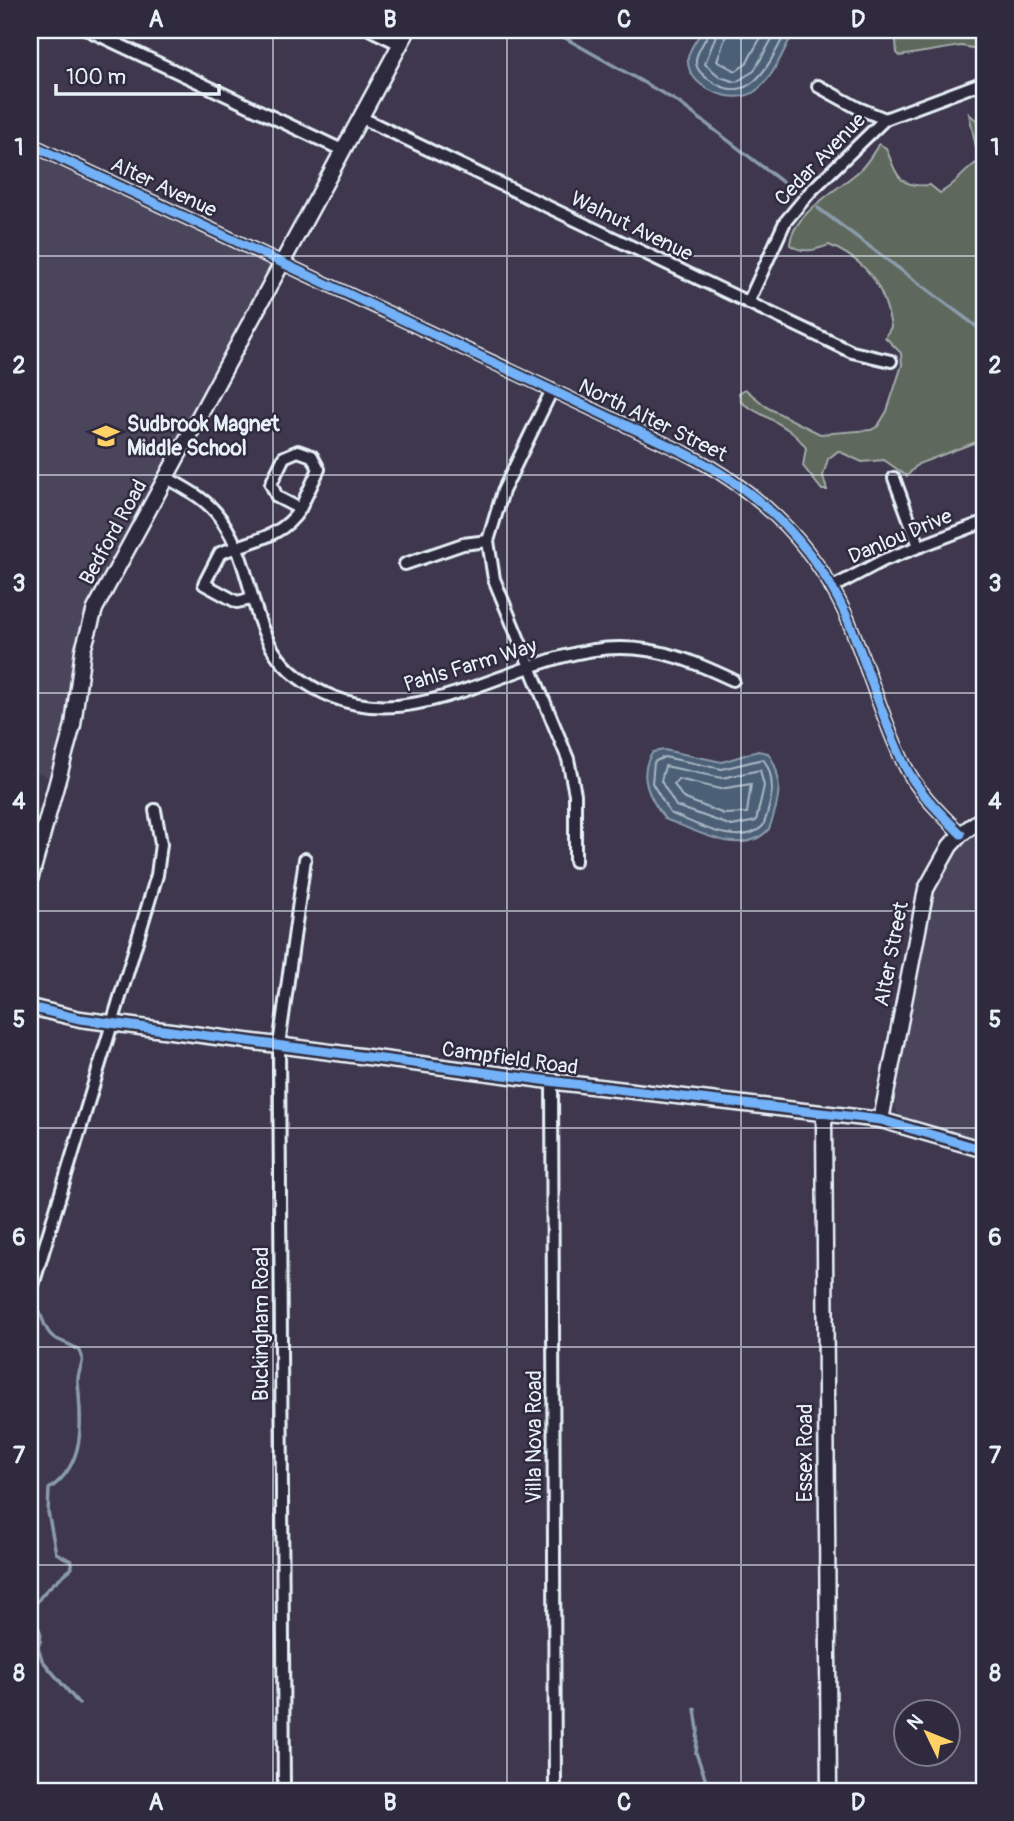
<svg xmlns="http://www.w3.org/2000/svg" width="1014" height="1821" viewBox="0 0 1014 1821" font-family="Pangolin,sans-serif">
<rect width="100%" height="100%" fill="#3e374d"/>
<filter id="ink" filterUnits="userSpaceOnUse"><feTurbulence type="fractalNoise" baseFrequency=".0143" numOctaves="2"/><feDisplacementMap in="SourceGraphic" scale="14" xChannelSelector="R" yChannelSelector="G"/><feConvolveMatrix kernelMatrix="1 2 1 2 8 2 1 2 1" color-interpolation-filters="sRGB"/></filter>
<g filter="url(#ink)">
<g fill="#4b445b">
<polygon points="30,154 274,267 90,605 76,647 62,749 53,779 30,769"/>
<polygon points="984,826 984,1143 901,1118 895,1108 902,1046 933,890 956,849"/>
</g>
<g fill="#5e685c" stroke="#a3acaa" stroke-width="2">
<polygon points="895,30 984,30 984,50 961,46 900,56 897,53"/>
<path d="M 969,114 L 983,126 L 984,132 L 984,439 L 918,464 L 907,476 L 884,460 L 862,462 L 838,451 L 828,459 L 823,476 L 827,490 L 822,490 L 803,466 L 806,448 C 790,424 763,418 741,402 L 739,393 L 745,389 L 768,408 L 820,434 L 871,430 L 878,426 L 887,411 L 902,365 L 901,353 L 885,337 L 891,327 C 884,287 869,262 829,245 C 815,250 804,254 790,245 C 791,215 839,189 859,171 C 867,164 873,153 879,144 L 886,148 C 897,175 898,188 930,185 L 940,193 C 957,184 963,171 979,161 Z"/>
</g>
<g fill="#4c6177" stroke="#8a9bab" stroke-width="2">
<path d="M 703,30 L 795,30 C 783,50 774,79 754,92 C 733,106 685,87 688,58 C 689,49 698,37 703,30 Z"/>
<path d="M 664,750 L 722,762 L 758,751 L 768,753 C 785,777 779,803 769,829 C 743,859 695,830 665,819 C 650,799 636,775 653,752 Z"/>
</g>
<g fill="none" stroke-linecap="round" stroke-linejoin="round">
<g stroke="#aab7c4" stroke-width="2">
<path d="M 709,30 C 707,40 697,49 696,60 C 695,69 704,77 711,81 C 752,109 771,60 787,30"/>
<polyline points="718,30 705,64 720,77 736,82 754,71 777,30"/>
<polyline points="728,30 717,61 736,71 746,64 765,30"/>
<path d="M 664,757 L 722,769 L 763,759 C 778,779 771,805 763,826 C 739,849 695,823 670,813 L 652,783 L 654,762 Z"/>
<polygon points="665,766 722,778 760,770 764,786 756,821 732,826 676,806 661,781"/>
<polygon points="678,779 720,789 751,784 747,813 724,814 683,798 674,784"/>
</g>
<g stroke="#8a9bab" stroke-width="3.5">
<polyline points="551,30 678,102 794,191"/>
<polyline points="818,208 984,332"/>
<path d="M 37,1308 C 43,1316 44,1330 52,1336 C 60,1343 73,1343 80,1352 C 87,1362 76,1372 78,1383 C 82,1424 85,1465 49,1489 L 48,1512 L 56,1553 L 71,1561 L 72,1568 C 59,1579 36,1595 32,1614 C 37,1628 45,1632 38,1647 L 42,1660 L 79,1704"/>
<polyline points="695,1709 698,1730 696,1753 710,1791"/>
</g>
<g stroke="#e8f1f8" stroke-width="16">
<g id="minor">
<polyline points="88,30 342,150"/>
<polyline points="371,30 400,44"/>
<polyline points="818,86 858,108 885,119 984,82"/>
<polyline points="360,117 852,352 891,361"/>
<path d="M 30,144 L 685,453 C 756,489 812,541 846,615 C 867,664 881,716 904,764 C 917,791 940,813 961,834"/>
<polyline points="748,303 785,222 810,192 885,119"/>
<polyline points="552,390 503,491 488,541 494,579 568,759 575,794 575,861"/>
<path d="M 167,478 C 187,489 208,500 221,519 C 266,584 239,659 333,697 C 426,735 526,647 621,648 C 662,648 697,663 733,680"/>
<polyline points="894,478 919,546"/>
<polyline points="405,564 463,544 488,541"/>
<polyline points="831,588 884,560 984,522"/>
<path d="M 251,599 L 237,602 L 204,584 L 220,553 C 250,541 282,538 300,509 L 277,497 L 271,484 L 284,457 L 298,451 L 312,456 L 319,469 L 300,509"/>
<polyline points="552,1082 555,1791"/>
<polyline points="30,1295 157,875 161,844 155,810"/>
<polyline points="284,1791 279,1045 305,859"/>
</g>
</g>
<g stroke="#e8f1f8" stroke-width="19">
<g id="tertiary">
<polyline points="30,880 73,725 83,650 95,609 408,30"/>
<polyline points="30,1007 80,1019 557,1082 881,1120 984,1150"/>
<polyline points="824,1115 829,1791"/>
<polyline points="881,1120 926,889 950,846 961,834 984,817"/>
</g>
</g>
<use href="#minor" stroke="#2f2a3d" stroke-width="10"/>
<use href="#tertiary" stroke="#2f2a3d" stroke-width="14"/>
<g stroke="#2f2a3d" stroke-width="13">
<g id="cycleway">
<path d="M 30,144 L 685,453 C 756,489 812,541 846,615 C 867,664 881,716 904,764 C 917,791 940,813 961,834"/>
<polyline points="30,1007 80,1019 557,1082 881,1120 984,1150"/>
</g>
</g>
<use href="#cycleway" stroke="#73b2f8" stroke-width="9"/>
</g>
</g>
<path fill="none" stroke="#e8f1f8" stroke-width="2" stroke-opacity="0.55" d="M 273,30 L 273,1791M 507,30 L 507,1791M 741,30 L 741,1791M 30,256 L 984,256M 30,475 L 984,475M 30,693 L 984,693M 30,911 L 984,911M 30,1128 L 984,1128M 30,1347 L 984,1347M 30,1565 L 984,1565"/>
<defs>
<g id="school-bare" transform="scale(2.1)"><path d="M0-5L7-2L0 1L-7-2ZM-4 1L0 2.5L4 1V4Q0 6-4 4Z" fill="#ffd166" stroke="#2f2a3d" stroke-width="2.5" paint-order="stroke"/></g>
</defs>
<g fill-rule="evenodd">
<use href="#school-bare" x="106" y="436"/>
</g>
<g text-anchor="middle" stroke-width="5" stroke-linejoin="round" paint-order="stroke">
<g font-size="21" fill="#e8f1f8" stroke="#2f2a3d">
<text transform="translate(820 159) rotate(-46)" y="7">Cedar Avenue</text>
<text transform="translate(164 187) rotate(25)" y="7">Alter Avenue</text>
<text transform="translate(632 226) rotate(26)" y="7">Walnut Avenue</text>
<text transform="translate(653 420) rotate(26)" y="7">North Alter Street</text>
<text transform="translate(113 532) rotate(-61)" y="7">Bedford Road</text>
<text transform="translate(900 536) rotate(-23)" y="7">Danlou Drive</text>
<text transform="translate(470 665) rotate(-17)" y="7">Pahls Farm Way</text>
<text transform="translate(891 954) rotate(-79)" y="7">Alter Street</text>
<text transform="translate(510 1058) rotate(8)" y="7">Campfield Road</text>
<text transform="translate(261 1324) rotate(-90)" y="7">Buckingham Road</text>
<text transform="translate(534 1437) rotate(-90)" y="7">Villa Nova Road</text>
<text transform="translate(805 1453) rotate(-90)" y="7">Essex Road</text>
</g>
<g font-size="21" font-weight="bold" fill="#e8f1f8" stroke="#2f2a3d" text-anchor="start">
<text x="127" y="431">Sudbrook Magnet<tspan x="127" dy="24">Middle School</tspan></text>
</g>
</g>
<rect width="1014" height="1821" fill="none" stroke="#2f2a3d" stroke-width="77"/>
<g transform="translate(927 1733) rotate(313)"><circle r="33" fill="#2f2a3d" stroke="#797a88" stroke-width="2"/>
<path d="M0-5L12 26L0 18L-12 26Z" fill="#ffd166"/>
<text y="-10" font-size="19" font-weight="bold" text-anchor="middle" fill="#e8f1f8">N</text>
</g>
<path d="M56 84v10h163v-10" fill="none" stroke="#e8f1f8" stroke-width="3.5"/>
<text x="66" y="84" font-size="21" fill="#e8f1f8" stroke="#2f2a3d" stroke-width="5" paint-order="stroke">100 m</text>
<rect x="38" y="38" width="938" height="1745" fill="none" stroke="#e8f1f8" stroke-width="2.5"/>
<g font-size="23" text-anchor="middle" font-weight="bold" fill="#e8f1f8">
<text x="156" y="27">A</text>
<text x="390" y="27">B</text>
<text x="624" y="27">C</text>
<text x="858" y="27">D</text>
<text x="19" y="155">1</text>
<text x="995" y="155">1</text>
<text x="19" y="373">2</text>
<text x="995" y="373">2</text>
<text x="19" y="591">3</text>
<text x="995" y="591">3</text>
<text x="19" y="809">4</text>
<text x="995" y="809">4</text>
<text x="19" y="1027">5</text>
<text x="995" y="1027">5</text>
<text x="19" y="1245">6</text>
<text x="995" y="1245">6</text>
<text x="19" y="1463">7</text>
<text x="995" y="1463">7</text>
<text x="19" y="1681">8</text>
<text x="995" y="1681">8</text>
<text x="156" y="1810">A</text>
<text x="390" y="1810">B</text>
<text x="624" y="1810">C</text>
<text x="858" y="1810">D</text>
</g>
</svg>
